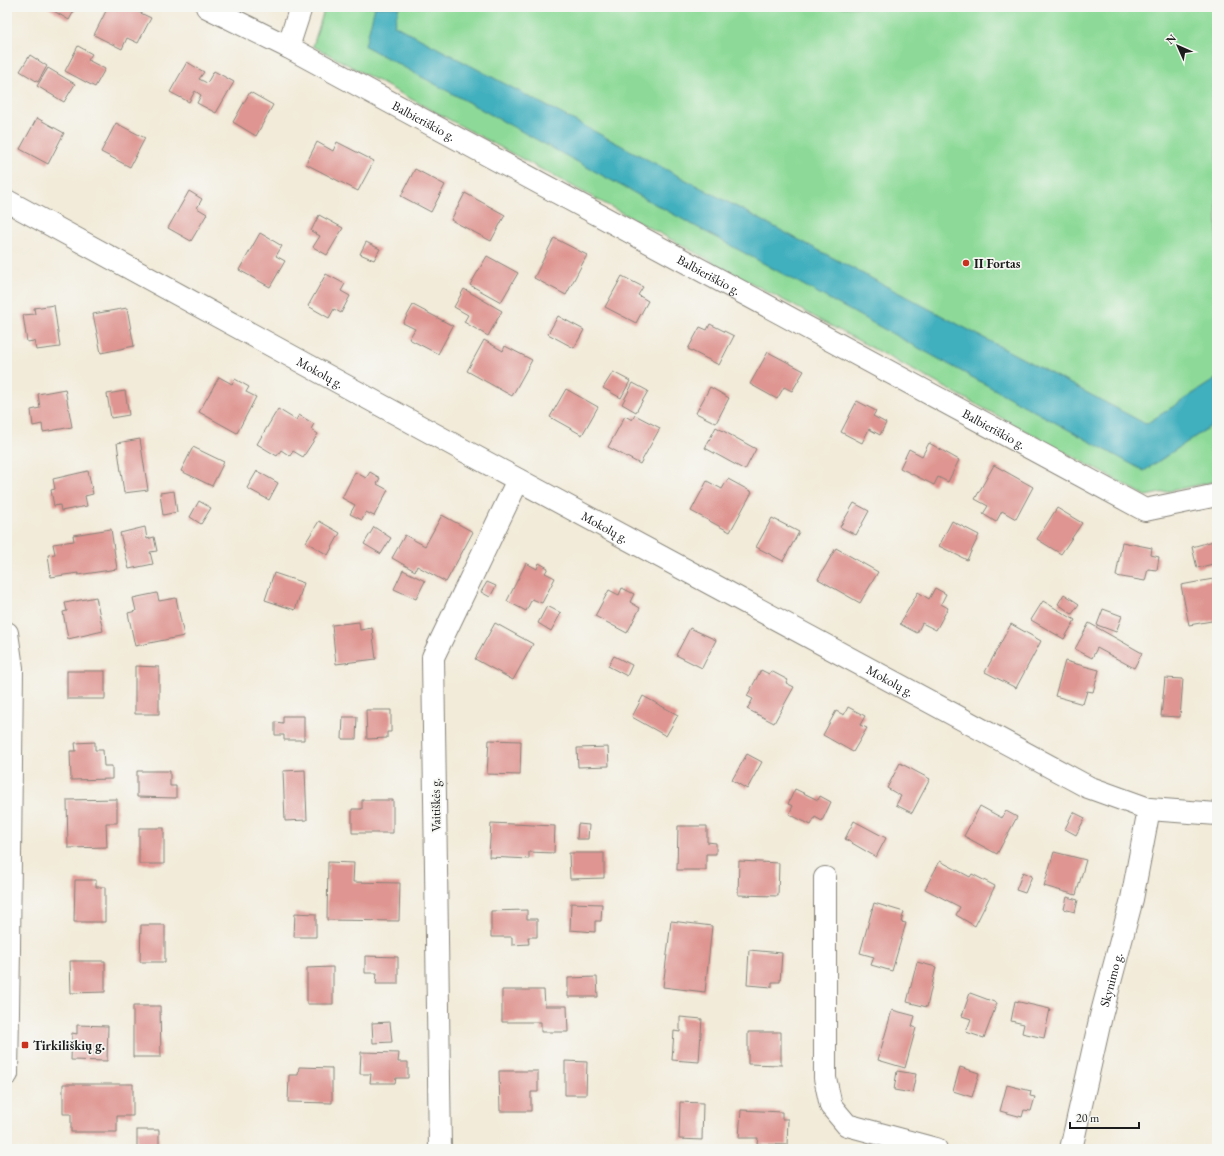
<svg xmlns="http://www.w3.org/2000/svg" width="1224" height="1156" viewBox="0 0 1224 1156" font-family="'EB Garamond',serif">
<rect width="100%" height="100%" fill="#f6f6f2"/>
<filter id="ink" filterUnits="userSpaceOnUse"><feTurbulence type="fractalNoise" baseFrequency=".025" numOctaves="2"/><feDisplacementMap in="SourceGraphic" scale="8" xChannelSelector="R" yChannelSelector="G"/><feConvolveMatrix kernelMatrix="1 2 1 2 8 2 1 2 1" color-interpolation-filters="sRGB"/></filter>
<filter id="wash" filterUnits="userSpaceOnUse"><feTurbulence type="fractalNoise" baseFrequency=".012" numOctaves="4" result="noise"/><feDisplacementMap in="SourceGraphic" scale="16" xChannelSelector="R" yChannelSelector="G"/><feGaussianBlur stdDeviation="0.9" result="paint"/><feColorMatrix in="noise" values="0 0 0 0 0 0 0 0 0 0 0 0 0 0 0 0 0 1.4 0 .05"/><feComposite in="paint" operator="in"/></filter>
<g filter="url(#wash)">
<rect width="100%" height="100%" fill="#f2ebd9"/>
<polygon fill="#8dda98" stroke="#547b5a" points="325,7 1217,7 1217,481 1146,496 313,46"/>
<polygon fill="#41afbe" stroke="#2e666d" points="375,7 399,7 394,25 1146,424 1217,378 1217,422 1144,471 365,46"/>
<g id="blocks">
<g fill="#df9591">
<polygon points="47,7 76,7 69,20"/>
<polygon points="108,7 128,7 151,18 138,43 127,38 122,49 94,35"/>
<polygon points="78,46 92,54 88,60 105,69 95,87 65,71"/>
<polygon points="30,55 47,66 38,82 20,71"/>
<polygon points="187,62 204,72 199,79 207,83 214,71 234,82 216,113 197,103 201,95 195,91 189,102 170,92"/>
<polygon points="48,68 75,84 64,102 37,86"/>
<polygon points="250,92 273,105 256,136 233,122"/>
<polygon points="37,118 64,133 48,164 20,149"/>
<polygon points="116,123 145,138 130,167 101,152"/>
<polygon points="317,142 333,151 337,142 374,161 358,191 306,164"/>
<polygon points="415,169 445,185 431,212 401,196"/>
<polygon points="189,191 202,199 197,208 207,214 191,241 168,228"/>
<polygon points="465,193 505,215 491,241 451,220"/>
<polygon points="319,215 343,228 327,255 313,247 320,236 311,231"/>
<polygon points="260,233 282,246 276,256 285,261 270,287 239,270"/>
<polygon points="554,238 587,255 566,295 534,278"/>
<polygon points="366,242 380,249 374,260 360,254"/>
<polygon points="487,256 518,273 501,302 470,285"/>
<polygon points="326,274 345,284 341,291 350,296 341,313 334,309 329,318 308,306"/>
<polygon points="622,276 643,287 638,295 648,301 636,323 605,307"/>
<polygon points="464,289 502,311 488,336 464,322 468,315 454,307"/>
<polygon points="54,305 60,347 36,350 34,341 27,342 23,315 35,314 34,308"/>
<polygon points="413,305 453,326 438,354 409,339 415,329 403,323"/>
<polygon points="127,308 134,346 101,353 93,314"/>
<polygon points="558,316 584,330 574,348 548,334"/>
<polygon points="710,324 734,336 719,365 688,349 700,327 707,330"/>
<polygon points="484,340 503,351 505,346 532,360 512,396 467,371"/>
<polygon points="768,352 804,371 792,391 784,387 777,399 750,384"/>
<polygon points="613,372 630,381 621,398 603,388"/>
<polygon points="219,377 232,384 235,379 249,387 246,392 256,397 237,433 199,412"/>
<polygon points="633,383 648,391 636,412 622,404"/>
<polygon points="710,387 729,398 716,423 696,413"/>
<polygon points="65,389 72,427 43,432 42,424 33,426 31,410 40,408 38,394"/>
<polygon points="566,389 598,407 582,435 550,417"/>
<polygon points="125,391 129,415 111,418 107,394"/>
<polygon points="857,401 876,411 873,416 886,423 880,435 869,429 862,443 841,432"/>
<polygon points="278,409 296,420 299,415 314,424 311,429 318,434 303,457 293,451 290,456 281,450 277,456 257,444"/>
<polygon points="635,415 660,428 640,464 608,447 625,416 632,420"/>
<polygon points="716,427 756,449 745,470 705,448"/>
<polygon points="140,439 148,490 124,493 117,443"/>
<polygon points="929,443 959,460 948,482 938,477 934,485 900,468 909,449 922,456"/>
<polygon points="193,447 224,462 212,486 181,471"/>
<polygon points="994,465 1033,487 1016,519 1002,511 996,522 983,514 988,506 975,499"/>
<polygon points="88,471 93,494 85,496 87,506 61,511 60,505 54,506 51,490 55,489 53,479"/>
<polygon points="257,471 278,483 269,500 247,488"/>
<polygon points="355,472 366,478 370,472 380,478 377,484 388,490 374,516 366,512 362,520 350,514 355,505 342,498"/>
<polygon points="728,479 752,492 730,532 691,511 707,481 722,489"/>
<polygon points="174,491 177,512 163,515 160,493"/>
<polygon points="199,501 211,508 201,524 190,517"/>
<polygon points="854,503 869,511 856,535 840,527"/>
<polygon points="1057,508 1082,523 1061,554 1037,539"/>
<polygon points="442,515 473,532 446,582 417,566 415,571 392,558 405,535 425,546"/>
<polygon points="772,518 799,532 783,561 756,547"/>
<polygon points="319,521 340,533 328,555 306,542"/>
<polygon points="952,521 979,535 967,560 939,546"/>
<polygon points="145,527 147,539 154,537 157,551 150,552 153,564 129,569 120,533"/>
<polygon points="374,527 391,538 381,554 364,544"/>
<polygon points="111,529 117,569 78,575 78,573 51,577 48,555 55,554 53,544 74,541 73,535"/>
<polygon points="1217,540 1217,563 1197,568 1192,547"/>
<polygon points="1122,542 1152,548 1151,555 1159,557 1157,570 1148,569 1145,581 1116,576"/>
<polygon points="836,548 878,572 860,603 818,579"/>
<polygon points="526,563 537,569 539,563 548,568 545,573 555,578 542,603 532,599 526,611 507,601"/>
<polygon points="403,570 425,581 416,599 394,589"/>
<polygon points="274,573 304,583 295,610 265,600"/>
<polygon points="1213,579 1217,599 1217,620 1189,625 1181,585"/>
<polygon points="487,582 496,586 490,597 481,592"/>
<polygon points="622,588 634,594 630,602 640,608 627,633 595,616 609,590 619,595"/>
<polygon points="935,588 946,594 941,604 948,608 936,630 922,623 917,633 900,624 918,592 929,599"/>
<polygon points="157,593 159,601 176,598 184,636 135,646 128,613 136,611 133,598"/>
<polygon points="1064,594 1079,604 1072,614 1058,604"/>
<polygon points="96,597 103,631 68,639 63,612 67,611 65,603"/>
<polygon points="1043,601 1075,620 1064,639 1031,620"/>
<polygon points="547,606 561,613 551,631 538,623"/>
<polygon points="1103,609 1122,616 1116,632 1097,625"/>
<polygon points="359,622 360,630 372,628 376,659 336,664 332,625"/>
<polygon points="495,623 533,644 513,680 475,659"/>
<polygon points="1089,623 1142,653 1134,668 1097,648 1092,658 1075,649"/>
<polygon points="1011,624 1041,641 1016,688 985,672"/>
<polygon points="690,628 716,640 702,668 676,655"/>
<polygon points="614,656 632,665 627,676 608,666"/>
<polygon points="1065,661 1099,670 1093,692 1087,691 1083,704 1055,696"/>
<polygon points="135,666 159,667 159,714 135,714"/>
<polygon points="761,670 769,674 771,671 788,680 786,683 794,687 774,723 747,709 753,699 747,696"/>
<rect x="67" y="671" width="38" height="28"/>
<polygon points="1165,678 1183,679 1180,717 1161,716"/>
<polygon points="643,696 678,715 666,736 632,717"/>
<polygon points="848,707 865,716 860,725 867,728 853,752 823,735 836,711 844,715"/>
<polygon points="366,710 391,710 391,732 387,732 387,738 367,739"/>
<polygon points="283,716 304,716 304,740 284,740 284,735 275,735 275,722 283,723"/>
<polygon points="343,717 357,717 356,739 342,739"/>
<polygon points="489,740 521,741 520,775 487,774"/>
<polygon points="95,742 95,750 103,750 104,766 112,766 112,779 71,780 70,751 76,751 75,743"/>
<polygon points="608,747 609,766 578,767 577,748"/>
<polygon points="747,754 762,762 747,789 732,780"/>
<polygon points="900,763 930,779 912,813 896,805 901,796 887,788"/>
<polygon points="305,770 307,820 285,821 283,771"/>
<polygon points="137,771 170,771 170,786 176,786 176,798 137,797"/>
<polygon points="795,789 818,800 820,796 831,802 822,821 815,817 811,825 789,814 793,806 788,804"/>
<polygon points="117,799 117,823 106,823 107,847 68,848 67,800"/>
<polygon points="362,800 393,800 393,833 352,833 352,809 362,809"/>
<polygon points="980,806 1002,818 1006,811 1017,817 997,854 964,836"/>
<polygon points="1073,812 1085,818 1076,835 1065,829"/>
<polygon points="854,821 886,838 876,857 845,839"/>
<polygon points="491,823 555,826 554,853 529,852 529,859 489,857"/>
<polygon points="578,824 589,825 588,839 577,839"/>
<polygon points="678,826 707,826 707,842 716,843 716,854 706,854 706,870 677,870"/>
<rect x="139" y="828" width="25" height="36"/>
<polygon points="1054,852 1086,860 1076,895 1044,886"/>
<polygon points="569,853 604,853 604,878 570,879"/>
<polygon points="739,861 779,863 778,896 738,895"/>
<polygon points="940,861 970,877 972,874 995,886 975,926 956,915 960,907 925,889"/>
<polygon points="328,862 354,863 353,882 400,883 399,921 327,920"/>
<polygon points="1023,872 1032,876 1025,893 1016,890"/>
<polygon points="75,880 96,880 96,887 105,887 105,922 74,922"/>
<polygon points="1067,897 1078,900 1075,912 1064,909"/>
<polygon points="571,903 602,904 601,921 595,921 595,932 570,930"/>
<polygon points="874,903 904,912 901,922 906,923 892,971 871,965 874,957 860,953"/>
<polygon points="527,910 527,919 537,919 537,937 528,937 529,944 512,945 512,937 491,937 491,911"/>
<polygon points="295,913 316,914 316,937 294,937"/>
<polygon points="671,921 712,926 705,992 663,987"/>
<polygon points="141,925 165,925 165,962 140,962"/>
<polygon points="749,950 782,953 780,982 772,982 772,987 747,985"/>
<polygon points="365,956 398,957 398,984 376,984 377,973 365,973"/>
<polygon points="70,961 105,961 105,992 71,993"/>
<polygon points="917,962 936,967 927,1007 907,1002"/>
<polygon points="333,967 333,1004 307,1004 307,968"/>
<polygon points="597,977 598,997 568,997 568,978"/>
<polygon points="502,990 544,990 545,1006 567,1006 568,1032 541,1032 541,1022 502,1022"/>
<polygon points="970,993 997,1003 984,1038 966,1032 971,1019 962,1016"/>
<polygon points="1015,1001 1050,1009 1044,1038 1022,1033 1024,1024 1011,1021"/>
<polygon points="133,1006 160,1006 161,1057 133,1057"/>
<polygon points="892,1010 915,1016 912,1026 916,1028 905,1068 878,1060"/>
<polygon points="680,1017 702,1019 699,1062 672,1060 674,1031 680,1032"/>
<polygon points="390,1022 392,1042 373,1043 372,1023"/>
<polygon points="77,1025 108,1026 107,1061 71,1060 72,1033 77,1034"/>
<polygon points="748,1032 781,1032 781,1065 748,1064"/>
<polygon points="361,1052 399,1053 398,1062 408,1062 408,1078 396,1078 395,1083 370,1083 371,1074 360,1074"/>
<polygon points="565,1061 587,1062 586,1095 565,1095"/>
<polygon points="299,1067 332,1068 332,1103 288,1102 289,1075 298,1075"/>
<polygon points="960,1067 979,1073 972,1097 953,1091"/>
<polygon points="499,1071 538,1071 538,1092 531,1092 531,1111 500,1111"/>
<polygon points="897,1071 916,1074 912,1093 894,1090"/>
<polygon points="63,1084 133,1084 133,1116 117,1116 117,1132 71,1132 71,1114 63,1114"/>
<polygon points="1007,1085 1031,1091 1030,1096 1035,1097 1031,1111 1024,1110 1022,1117 1000,1111"/>
<polygon points="680,1102 703,1103 702,1140 679,1139"/>
<polygon points="741,1110 782,1112 782,1119 788,1119 787,1145 757,1144 758,1138 739,1138"/>
<rect x="137" y="1130" width="22" height="19"/>
</g>
</g>
</g>
<g filter="url(#ink)">
<use href="#blocks" fill-opacity="0" stroke="#87847a" stroke-width="1"/>
<g fill="none" stroke-linecap="round" stroke-linejoin="round">
<g stroke="#87847a" stroke-width="24">
<g id="street">
<path id="s1" d="M 207,7 L 288,47 L 1145,510 L 1217,495"/>
<polyline points="288,47 301,7"/>
<path id="s2" d="M 7,201 L 463,450 L 1088,787 L 1149,809 L 1217,814"/>
<polyline points="825,878 825,1078 831,1106 847,1125 936,1149"/>
<polyline points="440,1149 433,657 518,480"/>
<path id="s3" d="M 1071,1149 L 1101,1016 L 1132,899 L 1149,809"/>
</g>
</g>
<g stroke="#87847a" stroke-width="24">
<polyline id="secondary" points="7,633 12,668 9,949 7,1074"/>
</g>
<use href="#street" stroke="#fff" stroke-width="22"/>
<use href="#secondary" stroke="#fff" stroke-width="22"/>
</g>
</g>
<g fill="#c8321e" stroke="#f6f6f2" stroke-width="1.5">
<circle cx="966" cy="263" r="4"/>
<rect x="21" y="1041" width="8" height="8" rx="2"/>
</g>
<g text-anchor="middle" stroke-width="3.5" stroke-linejoin="round" paint-order="stroke">
<g font-size="13" fill="#1c1c1c" stroke="#f6f6f2">
<text dy="5" stroke="none"><textPath href="#s1" startOffset="245">Balbieriškio g.</textPath></text>
<text dy="5" stroke="none"><textPath href="#s1" startOffset="569">Balbieriškio g.</textPath></text>
<text dy="5" stroke="none"><textPath href="#s2" startOffset="357">Mokolų g.</textPath></text>
<text dy="5" stroke="none"><textPath href="#s1" startOffset="893">Balbieriškio g.</textPath></text>
<text dy="5" stroke="none"><textPath href="#s2" startOffset="681">Mokolų g.</textPath></text>
<text dy="5" stroke="none"><textPath href="#s2" startOffset="1005">Mokolų g.</textPath></text>
<text transform="translate(435 805) rotate(-91)" y="5">Vaitiškės g.</text>
<text dy="5" stroke="none"><textPath href="#s3" startOffset="174">Skynimo g.</textPath></text>
</g>
<g font-size="13" font-weight="bold" fill="#1c1c1c" stroke="#f6f6f2" text-anchor="start">
<text x="974" y="268">II Fortas</text>
<text x="33" y="1050">Tirkiliškių g.</text>
</g>
</g>
<rect width="1224" height="1156" fill="none" stroke="#f6f6f2" stroke-width="24"/>
<g transform="translate(1178 46) rotate(315)" stroke="#f6f6f2" stroke-width="3" paint-order="stroke">
<path d="M0-3L7 15L0 10L-7 15Z" fill="#1c1c1c"/>
<text y="-6" font-size="11" font-weight="bold" text-anchor="middle" fill="#1c1c1c">N</text>
</g>
<path d="M1070 1122v6h69v-6" fill="none" stroke="#1c1c1c" stroke-width="2"/>
<text x="1076" y="1122" font-size="12" fill="#1c1c1c" stroke="#f6f6f2" stroke-width="3" paint-order="stroke">20 m</text>
</svg>
